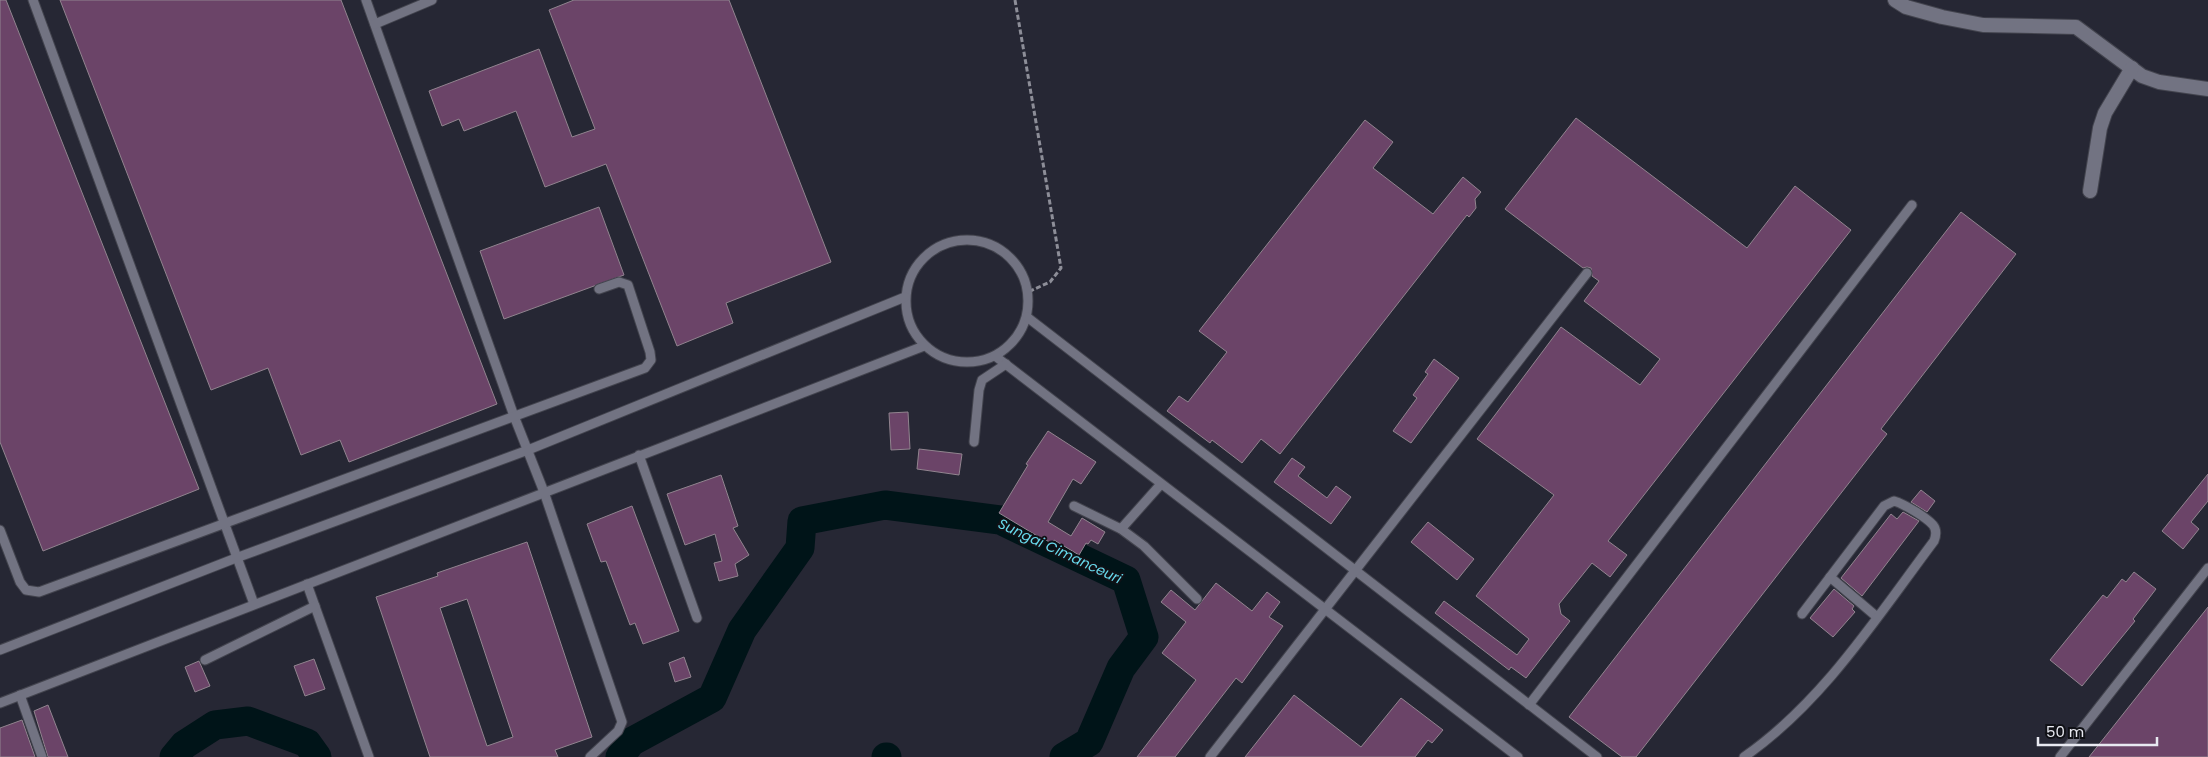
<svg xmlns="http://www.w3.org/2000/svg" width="2208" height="757" viewBox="0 0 2208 757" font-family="Poppins,sans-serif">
<rect width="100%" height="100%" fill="#262734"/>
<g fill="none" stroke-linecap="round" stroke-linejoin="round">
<g stroke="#001418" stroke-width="29">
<polyline points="174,757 184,745 215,725 248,721 307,743 317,757"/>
<polyline points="620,757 631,742 712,698 742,630 800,548 802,521 885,505 1000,520 1126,580 1144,637 1121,668 1089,742 1064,757"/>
<polyline points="886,757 887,757"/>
</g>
</g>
<g fill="#6b4468" stroke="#91848f" fill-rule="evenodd">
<polygon points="0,0 6,0 199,489 43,551 0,442"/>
<polygon points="60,0 341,0 497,404 349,462 340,440 301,455 268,368 211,390"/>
<polygon points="574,0 729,0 831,262 726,303 733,323 677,346 606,164 545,187 516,111 464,131 459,119 442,126 429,91 539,49 572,137 595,129 549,10"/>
<polygon points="1576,118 1747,248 1795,186 1851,230 1608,541 1627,555 1610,577 1592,563 1559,604 1561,614 1570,621 1526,678 1511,667 1509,670 1435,613 1444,601 1517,655 1529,639 1476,596 1554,495 1477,439 1561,327 1640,385 1660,359 1584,301 1599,281 1592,276 1591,268 1587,267 1583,268 1505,209"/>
<polygon points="1365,120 1393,142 1373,168 1433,214 1463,177 1481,192 1475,199 1476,208 1469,217 1467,215 1280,454 1261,439 1242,463 1212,440 1210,443 1167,411 1179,396 1188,402 1227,352 1199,331"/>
<polygon points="599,207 624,275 504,319 480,251"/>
<polygon points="1961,212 2016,254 1881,429 1887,434 1636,757 1622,757 1569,717"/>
<polygon points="1434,359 1459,378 1411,443 1393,431 1417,398 1413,395 1428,374 1425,372"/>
<polygon points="908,412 910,449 891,450 889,413"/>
<polygon points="1048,431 1096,462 1081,484 1073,479 1048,522 1071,536 1082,518 1105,532 1098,544 1091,540 1088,544 1086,543 1079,555 1054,540 1052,543 1039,537 999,513 1028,465 1026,464"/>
<polygon points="919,449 962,454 959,475 917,469"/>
<polygon points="1292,458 1305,467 1298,476 1327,498 1336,486 1351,497 1331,524 1274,482"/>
<polygon points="2208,474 2208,501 2191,522 2199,529 2183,549 2162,531"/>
<polygon points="721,475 738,526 733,528 749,555 735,564 738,576 719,581 714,563 722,561 715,534 685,545 667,494"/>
<polygon points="1921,490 1935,501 1927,512 1911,502"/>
<polygon points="632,506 679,631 643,644 635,623 630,625 606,561 601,562 587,524"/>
<polygon points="1903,512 1919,521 1862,596 1841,578 1891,514 1897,519"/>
<polygon points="1428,522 1474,559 1457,580 1411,542"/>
<path d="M 527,542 L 592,737 L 555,750 L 558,757 L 430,757 L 376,597 L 438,576 L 437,573 ZM 467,599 L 513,737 L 487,746 L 440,608 Z"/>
<polygon points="2134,572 2156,589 2133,619 2135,621 2082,686 2050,660 2103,595 2107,598 2122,579 2126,582"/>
<polygon points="1216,583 1252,611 1267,592 1280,602 1269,617 1283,626 1242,683 1236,678 1175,757 1137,757 1196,680 1162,653 1186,622 1161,602 1171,590 1195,610"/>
<polygon points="1834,589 1854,606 1852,609 1855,612 1833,637 1810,618"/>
<polygon points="2208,607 2208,757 2089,757"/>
<polygon points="684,657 691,677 675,682 669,663"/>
<polygon points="314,659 325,689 305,696 294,666"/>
<polygon points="199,661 210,686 195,692 185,667"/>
<polygon points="1294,695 1361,747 1401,698 1443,730 1432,743 1428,740 1415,757 1245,757"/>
<polygon points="48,705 68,757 48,757 34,711"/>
<polygon points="22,720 35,757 0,757 0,728"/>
</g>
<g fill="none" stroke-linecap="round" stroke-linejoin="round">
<g stroke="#43444e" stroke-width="11">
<g id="service">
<polyline points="33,0 254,604"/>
<polyline points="366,0 514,416 544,492 622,722 618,731 590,757"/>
<polyline points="375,24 432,0"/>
<circle cx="967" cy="301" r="61"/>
<polyline points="1027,317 1597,757"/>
<polyline points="995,356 1518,757"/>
<polyline points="974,442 979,390 982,380 1006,364"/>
<polyline points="639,455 697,618"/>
<polyline points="1074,506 1121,529 1144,546 1197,599"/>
<polyline points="1121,529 1161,484"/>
<polyline points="0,530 20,582 26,590 39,592 645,368 651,360 650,352 628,285 619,282 599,289"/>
<polyline points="1830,577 1877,617"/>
<polyline points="307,584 369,757"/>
<polyline points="0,650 236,558 528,450 905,297"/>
<polyline points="205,660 315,606"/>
<polyline points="20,695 42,757"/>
<polyline points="0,703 924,346"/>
<polyline points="1529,705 1912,205"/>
<polyline points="1210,757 1587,273"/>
<path d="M 1744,757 C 1823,702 1877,617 1934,541 C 1936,536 1937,530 1933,525 C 1926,517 1904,504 1894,501 L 1884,506 L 1802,614"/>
<polyline points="2060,757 2208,568"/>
</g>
</g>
<g stroke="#43444e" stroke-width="16">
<g id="minor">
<polyline points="1895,0 1906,7 1942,17 1983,25 2076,27 2142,76 2159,82 2208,89"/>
<polyline points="2090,191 2100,128 2105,113 2132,68"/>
</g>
</g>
<polyline stroke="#8d8e98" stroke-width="3" stroke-dasharray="5 2.5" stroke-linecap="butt" points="1015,0 1061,268 1050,282 1028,292"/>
<use href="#service" stroke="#727382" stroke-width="9"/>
<use href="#minor" stroke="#727382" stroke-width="14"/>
</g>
<g text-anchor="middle" stroke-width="4" stroke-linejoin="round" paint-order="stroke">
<g font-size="14" font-style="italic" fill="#67d9ec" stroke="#101116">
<text transform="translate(1060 551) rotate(25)" y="5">Sungai Cimanceuri</text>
</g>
</g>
<path d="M2038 737v8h119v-8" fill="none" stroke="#e8e9f1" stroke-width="2.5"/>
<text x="2046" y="737" font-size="15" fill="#e8e9f1" stroke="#101116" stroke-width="4" paint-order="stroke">50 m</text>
</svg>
